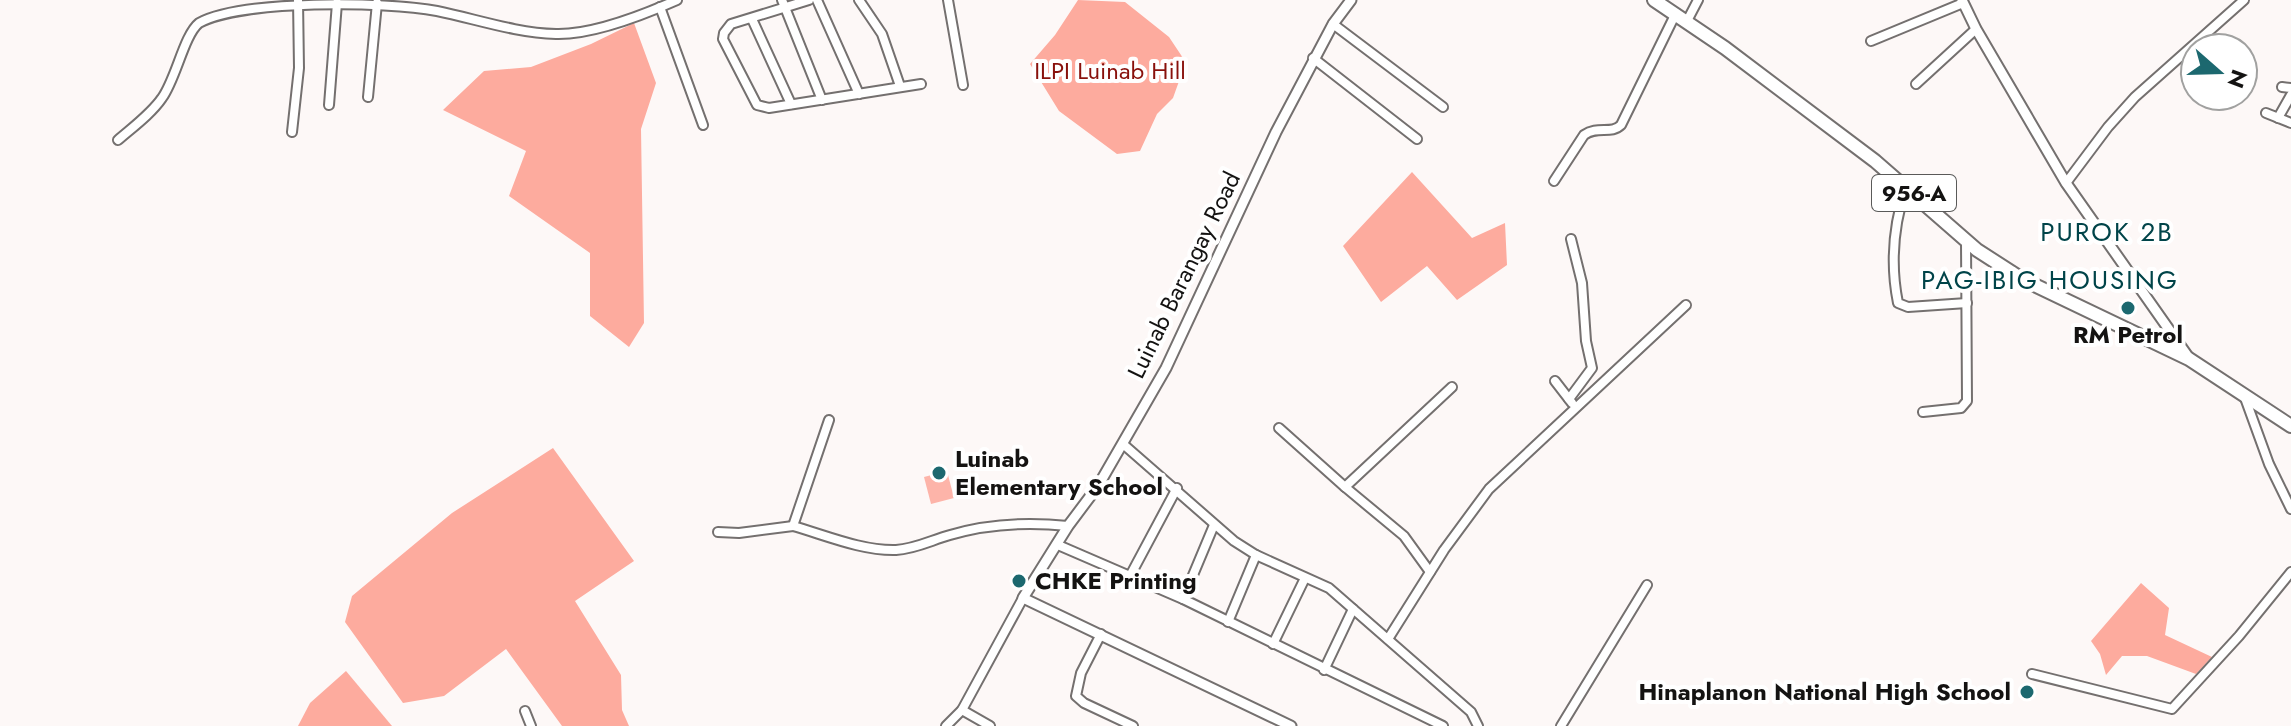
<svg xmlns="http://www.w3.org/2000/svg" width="2291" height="726" viewBox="0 0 2291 726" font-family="Jost,sans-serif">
<rect width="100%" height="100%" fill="#fdf8f7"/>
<polygon fill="#fdb4a9" points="947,471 954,498 931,504 924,477"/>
<g fill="#fdab9e">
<polygon points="1078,0 1125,2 1169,37 1183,58 1183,70 1173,98 1157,114 1140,151 1117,154 1059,111 1030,64 1055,35"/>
<polygon points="634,23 656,83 641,129 644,323 629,347 590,316 590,253 509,196 526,151 443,110 484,71 531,67 591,44"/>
<polygon points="1412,172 1472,238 1505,223 1507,265 1457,300 1427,266 1381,302 1343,246"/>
<polygon points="553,448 634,561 575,601 621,675 622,710 629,726 562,726 506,649 444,696 403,703 345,622 352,596 452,513"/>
<polygon points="2141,583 2169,608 2165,635 2212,657 2196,674 2147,656 2122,656 2106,675 2100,654 2091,641"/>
<polygon points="346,671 392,726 298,726 310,703"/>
</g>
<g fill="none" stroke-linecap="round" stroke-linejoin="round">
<g stroke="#74706f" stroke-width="12">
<g id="minor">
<polyline points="782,0 822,100"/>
<polyline points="809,0 731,24 724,33 723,39 757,105 769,108 921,84"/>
<polyline points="817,0 859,94"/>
<polyline points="859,0 882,34 900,86"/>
<polyline points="948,0 963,85"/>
<polyline points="660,7 703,125"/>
<polyline points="752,19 791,104"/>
<polyline points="1687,21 1698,0"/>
<polyline points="1333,24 1443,107"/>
<polyline points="1871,41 1963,3"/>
<polyline points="1313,58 1417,139"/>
<polyline points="1916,84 1976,29"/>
<polyline points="2282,87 2291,88"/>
<polyline points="368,97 377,3"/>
<polyline points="329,105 337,3"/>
<polyline points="2266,113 2291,123"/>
<polyline points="2278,118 2291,95"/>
<polyline points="292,132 299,68 298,0"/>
<path d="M 118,140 C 133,127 151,114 162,98 C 176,79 184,35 199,23 C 241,0 385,1 437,11 C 476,19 516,33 556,34 C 593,35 643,15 677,0"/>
<path d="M 1554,181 L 1584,135 C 1598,125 1611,135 1621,125 L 1676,13"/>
<polyline points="2066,183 2108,127 2135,97 2244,0"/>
<path d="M 1906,187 C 1893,226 1890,263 1898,303 L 1908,307 L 1967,303"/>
<polyline points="1555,381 1572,403"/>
<polyline points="2245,398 2269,464 2291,509"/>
<polyline points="1569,399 1592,368 1586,341 1582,283 1571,239"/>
<polyline points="1923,412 1961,408 1967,401 1966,241"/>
<path d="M 829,420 L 793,526 C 825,535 862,551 896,550 C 915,549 932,540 950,535 C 987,524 1029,522 1068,526"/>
<polyline points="1279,428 1345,487"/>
<polyline points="1123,444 1234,541 1256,555 1329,588 1471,712 1478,726"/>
<polyline points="718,532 739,533 793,526"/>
<polyline points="1058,545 1183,599 1443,726"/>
<polyline points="1430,572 1404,536 1345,487 1452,387"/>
<polyline points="1130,576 1177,488"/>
<polyline points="1183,599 1214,525"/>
<polyline points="1228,622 1256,555"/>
<polyline points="1101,634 1081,673 1076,696 1084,703 1133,726"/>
<polyline points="1388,639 1444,550 1489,489 1686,305"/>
<polyline points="1273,644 1305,578"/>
<polyline points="1324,670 1353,609"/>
<polyline points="2032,674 2172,709 2239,636 2291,572"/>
<polyline points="962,710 990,726"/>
<polyline points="525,711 531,726"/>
<polyline points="946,726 962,710 1023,598"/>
<polyline points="1561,726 1647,585"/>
</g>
</g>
<g stroke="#74706f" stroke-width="13">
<g id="tertiary">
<polyline points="1962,0 1976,29 2066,183 2189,358"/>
<polyline points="1291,726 1023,598 1068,526 1098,486 1166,368 1276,132 1333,24 1351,0"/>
</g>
</g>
<g stroke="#74706f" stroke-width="16">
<polyline id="primary" points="1654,0 1725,48 1875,161 1977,250 2022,279 2189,359 2291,426"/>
</g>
<use href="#minor" stroke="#fff" stroke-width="8"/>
<use href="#tertiary" stroke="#fff" stroke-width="9"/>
<use href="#primary" stroke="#fff" stroke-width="12"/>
</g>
<g fill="#1c686f" stroke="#fff" stroke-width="3">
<circle cx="2128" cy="308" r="8"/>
<circle cx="939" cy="473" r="8"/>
<circle cx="1019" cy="581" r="8"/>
<circle cx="2027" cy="692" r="8"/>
</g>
<g text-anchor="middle" stroke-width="8" stroke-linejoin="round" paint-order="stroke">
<rect fill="#fff" stroke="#5a5a59" stroke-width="2" x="1872" y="175" width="84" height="36" rx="6"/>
<g font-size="22" font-weight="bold" fill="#141312">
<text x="1914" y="201">956-A</text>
</g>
<g font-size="24" fill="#89110c" stroke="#fff">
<text x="1110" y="79">ILPI Luinab Hill</text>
</g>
<g font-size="24" fill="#141312" stroke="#fff">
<text transform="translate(1184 275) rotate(-64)" y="8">Luinab Barangay Road</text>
</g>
<g font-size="24" font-weight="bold" fill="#141312" stroke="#fff" text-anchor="start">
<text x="2128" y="343" text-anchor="middle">RM Petrol</text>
<text x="955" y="467">Luinab<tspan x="955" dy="28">Elementary School</tspan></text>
<text x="1035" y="589">CHKE Printing</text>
<text x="2011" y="700" text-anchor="end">Hinaplanon National High School</text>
</g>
<g font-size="26" letter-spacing="2" fill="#004449" stroke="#fff">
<text x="2107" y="241">PUROK 2B</text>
<text x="2050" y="289">PAG-IBIG HOUSING</text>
</g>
</g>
<g transform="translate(2219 72) rotate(110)"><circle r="38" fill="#ffffff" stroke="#a1a1a0" stroke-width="2"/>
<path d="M0-6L14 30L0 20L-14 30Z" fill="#1c686f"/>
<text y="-12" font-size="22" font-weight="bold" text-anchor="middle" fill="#141312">N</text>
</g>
</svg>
